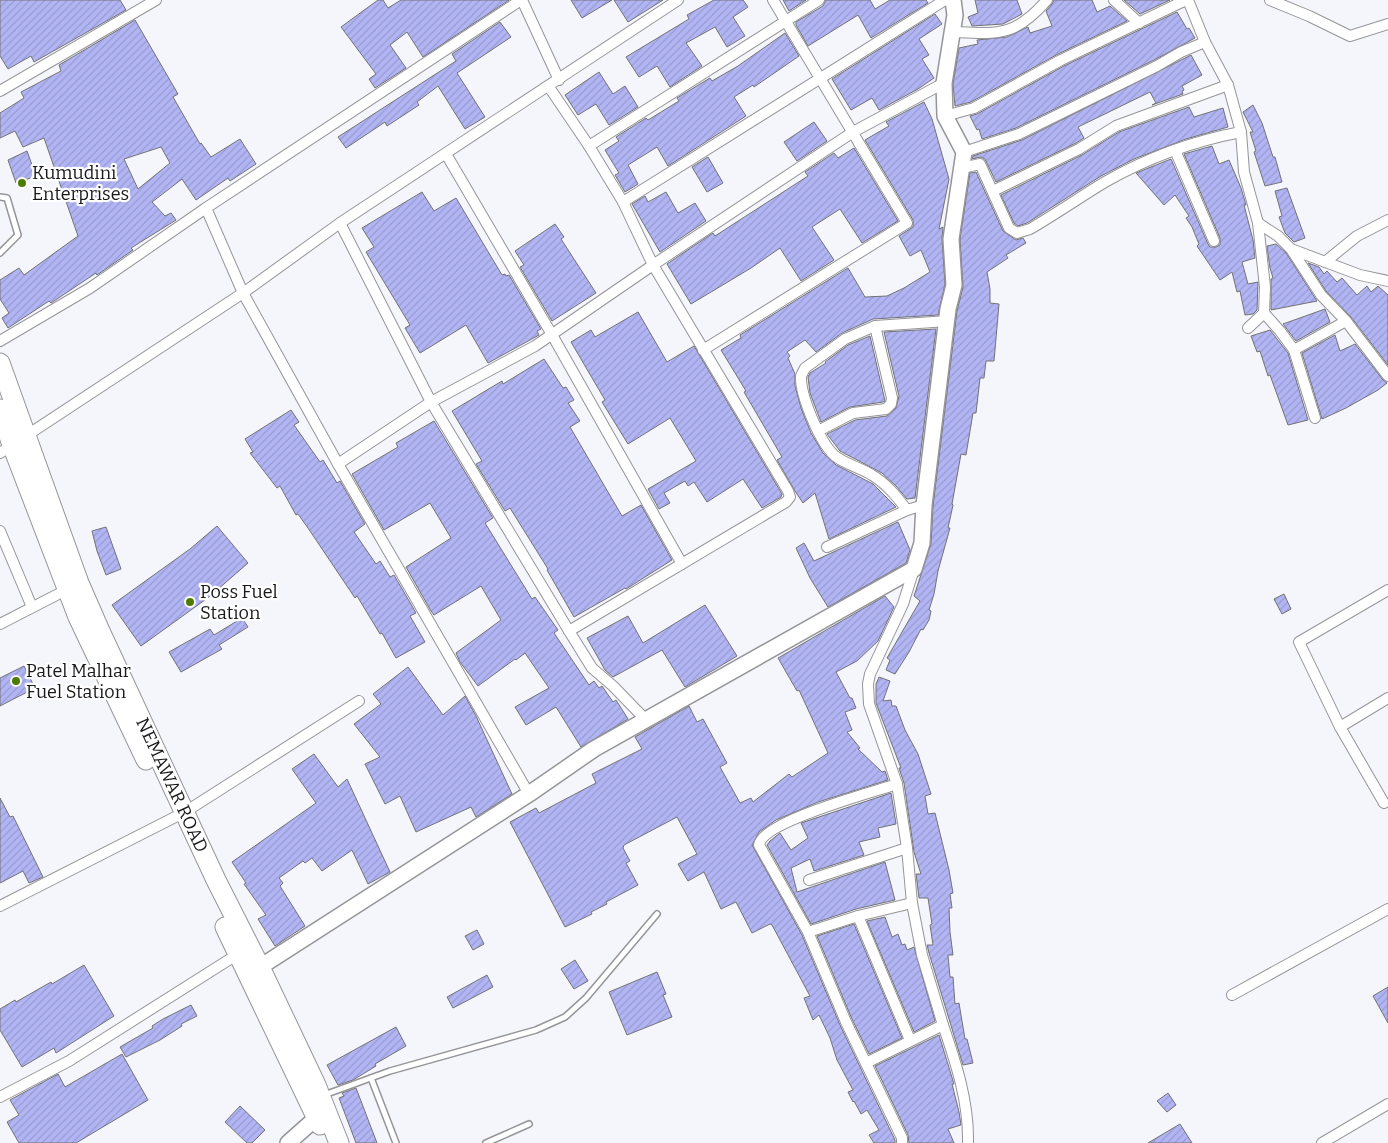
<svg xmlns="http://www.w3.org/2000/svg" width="1388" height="1143" viewBox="0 0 1388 1143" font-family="Bitter,serif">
<defs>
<pattern id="building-hatch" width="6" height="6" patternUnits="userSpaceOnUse" patternTransform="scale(1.25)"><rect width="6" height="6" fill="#b2b5f4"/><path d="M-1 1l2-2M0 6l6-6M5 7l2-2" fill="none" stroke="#989bd1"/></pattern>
</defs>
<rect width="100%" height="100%" fill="#f5f6fb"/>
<g fill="url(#building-hatch)" stroke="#727276" fill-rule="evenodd">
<polygon points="0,0 120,0 126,10 34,62 31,56 8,69 0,56"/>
<polygon points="378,0 383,0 388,8 401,0 509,0 423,57 407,32 390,45 406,68 375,88 369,79 376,74 341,27"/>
<polygon points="571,0 612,0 582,18"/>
<polygon points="614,0 663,0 628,22"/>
<polygon points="714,0 743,0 748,7 733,17 745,36 727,47 715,27 686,43 702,66 670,87 657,66 639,77 626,57 689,19 687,15"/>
<polygon points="783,0 806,0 789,11"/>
<polygon points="826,0 870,0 875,9 890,0 926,0 928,3 871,38 858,15 808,46 796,25 796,22 823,6"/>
<polygon points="975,0 1017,0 1022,14 1003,24 972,26 968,17 978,13"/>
<polygon points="1054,0 1092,0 1097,12 1110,6 1127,21 1058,54 971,102 955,106 953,84 959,48 978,44 977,40 1007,37 1028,27 1030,33 1052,26 1046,11 1052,4"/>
<polygon points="1124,0 1170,0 1140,14"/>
<polygon points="1177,12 1187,29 1189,28 1195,38 1154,60 1016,128 982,139 979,129 977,130 970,116 977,114 1064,66"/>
<polygon points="935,14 942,24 919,39 929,55 922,59 934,78 918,89 879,110 872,98 851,110 832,79"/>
<path d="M 135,20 L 178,94 L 173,97 L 200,144 L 201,143 L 211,157 L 240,139 L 256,164 L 230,181 L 228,178 L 196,200 L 182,179 L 152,202 L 165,216 L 171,213 L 176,220 L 131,248 L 133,250 L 97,275 L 96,273 L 51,303 L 49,301 L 8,328 L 2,318 L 9,313 L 0,299 L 0,280 L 19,268 L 24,275 L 78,236 L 44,138 L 23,147 L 15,131 L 0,138 L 0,113 L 24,98 L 21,92 L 61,71 L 59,65 ZM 161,147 L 170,163 L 138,189 L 124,159 Z"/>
<polygon points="500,22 511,37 457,73 485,117 465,129 438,86 417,102 419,105 387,126 385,122 346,148 338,137 456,61 452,54"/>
<polygon points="785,33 799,56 754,87 753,85 734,97 746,116 668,166 657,147 628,165 638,184 625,192 615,175 619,173 605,150 619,141 616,137 646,118 648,120 679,101 677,98 710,78 712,81 738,66"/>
<polygon points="1191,55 1202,75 1182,86 1184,90 1182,91 1183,94 1152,105 1156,103 1150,92 1078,127 1084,138 1076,143 996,182 985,159 981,157 972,159 973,156 1022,140"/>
<polygon points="599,72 613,94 625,86 638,107 609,125 596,104 578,115 565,95"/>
<polygon points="924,102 932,119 949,179 939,229 943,227 942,239 945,284 938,315 873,319 842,333 816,352 805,340 787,352 790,356 788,358 795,374 795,386 801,408 811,433 823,453 836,465 873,484 896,507 829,539 815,493 803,503 795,491 777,460 782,457 744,392 746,391 721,350 741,338 740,335 848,268 865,297 887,296 904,288 930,272 921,250 910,256 899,236 913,227 913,220 865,140 889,126 886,122"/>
<polygon points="1253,105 1262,123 1273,157 1275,157 1282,182 1265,186 1254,152 1256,151 1250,132 1253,132 1243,112"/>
<polygon points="1189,107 1194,117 1223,108 1228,127 1186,139 1134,159 1101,176 1027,223 1018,226 1014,223 1001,195 1082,155 1119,132"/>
<polygon points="814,122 827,141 797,161 784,142"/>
<polygon points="1212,146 1219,164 1229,160 1241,188 1246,205 1244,205 1253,240 1255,258 1242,262 1248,284 1258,282 1257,310 1253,314 1245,315 1240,291 1237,292 1232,272 1220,280 1197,246 1199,244 1192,227 1186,218 1189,216 1175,195 1164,205 1136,173 1171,159 1208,244 1210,247 1216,247 1220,245 1220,238 1184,154"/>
<polygon points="854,148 898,221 862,243 840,209 812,227 834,260 801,281 780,248 751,268 691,304 667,264 713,233 715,236 808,176 805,172 834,153 838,158"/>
<polygon points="27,151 36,176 16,183 8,160"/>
<polygon points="708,157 723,183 707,192 692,167"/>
<polygon points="976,172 1003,231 1016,240 1023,238 1026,243 1006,255 1008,258 987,272 990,289 990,303 999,304 994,361 986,361 984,378 980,378 976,413 973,413 966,455 961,454 952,504 953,505 948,528 950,528 938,571 934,594 929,610 931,611 929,620 923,630 921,629 909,652 895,674 886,670 890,660 887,658 920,601 914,596 931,544 933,506 957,311 963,287 960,239 970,173"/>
<polygon points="1287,188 1305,238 1294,242 1285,233 1279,217 1282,216 1275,191"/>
<polygon points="422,192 434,211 456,198 502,275 505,274 506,276 509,275 541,329 537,331 539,335 488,363 466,325 420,353 405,328 410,325 366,252 374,247 362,228"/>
<polygon points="666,192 678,213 695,203 706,221 660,252 632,204 645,196 648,202"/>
<polygon points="555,224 564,237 561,239 596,293 552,321 520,267 524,265 515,251"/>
<polygon points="1276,244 1286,253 1317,301 1271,310 1271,279 1273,278 1270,268 1267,246"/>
<polygon points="1308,263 1319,267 1324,274 1327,271 1337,282 1342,278 1357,295 1367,286 1371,292 1378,286 1388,295 1388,365 1351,317 1326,291"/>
<polygon points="1325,309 1330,322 1296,341 1283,324"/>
<polygon points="638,312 667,362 694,346 782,494 781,497 762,508 743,479 707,502 694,482 688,486 685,481 664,493 670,503 659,509 648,489 696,461 670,418 628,444 602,402 605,400 571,342 591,330 595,337"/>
<polygon points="936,329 915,498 907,499 896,486 882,473 840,451 827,434 855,420 887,416 896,408 899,396 884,332"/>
<polygon points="1270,330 1288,353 1308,420 1288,425 1270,375 1268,376 1260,351 1257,352 1251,336"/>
<polygon points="1335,335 1340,351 1355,344 1383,380 1387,383 1378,390 1346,408 1322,419 1302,353"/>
<polygon points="870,336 885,401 883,402 850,407 821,422 810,393 808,377 810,373 826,363 825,362 848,345"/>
<polygon points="544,359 563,388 566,387 574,400 568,403 580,421 570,427 622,516 641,505 672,560 626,589 625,588 574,617 547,570 548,569 510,508 505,511 476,464 482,461 452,411 502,381 503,384"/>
<polygon points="291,410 299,422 294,425 320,462 323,460 337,483 340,481 365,524 354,532 376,564 380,561 390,577 394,575 416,613 410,616 425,642 396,658 382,633 380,634 357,596 355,598 308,528 298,514 296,515 280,486 277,488 250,453 253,452 245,439"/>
<polygon points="434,421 493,518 485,523 532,599 535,597 558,630 554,633 589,685 594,681 599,688 602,686 613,702 616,700 628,719 581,747 556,707 526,725 515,707 549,688 525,653 516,660 515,659 478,686 460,662 456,653 501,620 481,586 434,615 431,611 406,567 451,538 430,503 384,530 352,474 398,447 396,443"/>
<polygon points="898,522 910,550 906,563 828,607 810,578 796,548 804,543 814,561"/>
<polygon points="217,526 248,563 209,597 141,646 112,605 190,549"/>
<polygon points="106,527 121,569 106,575 97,551 92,531"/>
<polygon points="1284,594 1291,609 1282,614 1274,599"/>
<polygon points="885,596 894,607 878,641 857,661 836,672 850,698 852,698 856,708 845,712 852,730 847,732 860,748 858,749 882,772 885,771 888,780 818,802 776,820 759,832 752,845 802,935 840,1025 895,1140 895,1143 874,1143 869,1135 879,1130 867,1110 861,1114 854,1101 853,1102 848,1092 853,1090 837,1060 830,1038 819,1015 813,1020 804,998 810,996 772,925 770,924 752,933 736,902 721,909 704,872 688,881 678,864 697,854 677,817 624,845 623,848 630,861 626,863 638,885 606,902 607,904 591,912 592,914 565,927 510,822 536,808 539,813 596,783 592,774 642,749 635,737 689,706 697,722 703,719 727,763 720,767 740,803 751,798 753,802 789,774 792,777 828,753 799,690 797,691 778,658"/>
<polygon points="705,605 737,656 685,687 662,650 613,677 605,670 587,638 628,616 643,643"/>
<polygon points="242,618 248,627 219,645 222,649 181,672 169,652 210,629 214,635"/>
<polygon points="24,666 35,688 0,706 0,678"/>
<polygon points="408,667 443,715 465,696 476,716 512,794 476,817 471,807 416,832 400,796 385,804 365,764 380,757 354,724 381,704 373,694"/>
<polygon points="879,677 890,681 883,701 891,700 892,706 896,706 905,730 918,754 931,794 925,796 928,814 935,813 949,870 953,893 950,894 952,908 949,908 950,932 953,955 948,955 950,977 953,977 955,1004 959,1003 965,1039 967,1039 973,1063 963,1065 929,953 927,945 933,945 930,925 932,924 928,898 919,898 916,874 921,874 914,852 904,783 899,768 901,768 876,703 876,684"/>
<polygon points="314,754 338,787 347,779 390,872 368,884 352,850 322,871 312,858 305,863 303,861 279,878 283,883 280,886 305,926 275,946 258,919 266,915 244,884 246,883 232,862 316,803 292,769"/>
<polygon points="891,793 896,824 878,828 880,837 859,842 864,855 814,871 810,859 791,868 797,892 885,862 895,900 856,909 811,924 767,845 770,841 780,833 791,850 808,838 801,823"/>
<polygon points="0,798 10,817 13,816 43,877 29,883 23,871 0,883"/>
<polygon points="885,917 892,937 898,934 902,945 905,944 907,950 914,947 935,1021 914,1032 867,921"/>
<polygon points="854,924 902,1038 869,1054 852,1019 817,936"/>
<polygon points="477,930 484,944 473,950 465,936"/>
<polygon points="575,960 588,981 574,989 561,969"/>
<polygon points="84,965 114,1016 56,1053 54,1048 22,1067 0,1030 0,1009 15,1000 16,1002 51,982 52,984"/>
<polygon points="657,972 666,994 663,995 672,1017 627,1035 609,992"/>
<polygon points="487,975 493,987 453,1008 447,997"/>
<polygon points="1388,987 1388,1023 1373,996"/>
<polygon points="191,1005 197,1016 181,1024 182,1026 160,1040 126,1057 120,1047 153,1028 152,1026 163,1019"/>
<polygon points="396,1027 406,1046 375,1064 376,1066 353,1080 338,1085 327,1065"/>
<polygon points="939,1035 954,1084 952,1084 959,1112 961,1125 948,1129 954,1143 909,1143 908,1135 875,1066"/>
<polygon points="122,1054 148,1100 76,1143 19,1143 7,1122 19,1115 10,1100 58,1074 65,1087"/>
<polygon points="356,1088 377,1143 356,1143 339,1098 344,1096 342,1093"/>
<polygon points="1168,1093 1176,1105 1167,1112 1157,1101"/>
<polygon points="240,1106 265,1130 252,1143 247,1143 225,1122"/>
<polygon points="1180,1124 1192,1143 1148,1143"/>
</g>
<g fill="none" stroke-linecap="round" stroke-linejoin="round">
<g stroke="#959599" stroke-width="8">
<g id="lane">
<polyline points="0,197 7,198 18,235 0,253"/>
<polyline points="371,1078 396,1143"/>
<polyline points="324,1095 390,1071 536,1030 565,1017 586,998 657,914"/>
<polyline points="486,1143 529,1124"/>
</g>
</g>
<g stroke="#959599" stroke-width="12">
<g id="street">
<polyline points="521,0 206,208 243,293 338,464 529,794"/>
<polyline points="522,0 559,80"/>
<polyline points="1114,0 1139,23"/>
<polyline points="1188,0 1205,42 1228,85 1241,132 1244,172 1258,223 1265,287 1264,313 1248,328"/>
<polyline points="1270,0 1309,16 1350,36 1388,24"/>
<path d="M 953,32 C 998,34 1015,37 1047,0"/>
<polyline points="549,87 589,146 623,202 653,265 853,132 944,83"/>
<polyline points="0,91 156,0"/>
<polyline points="945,116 974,108 1061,60 1186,0"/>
<polyline points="589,146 819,0"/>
<polyline points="1175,150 1214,241"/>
<polyline points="964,152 1019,134 1157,66 1181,52 1205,42"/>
<polyline points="446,154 551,333 682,564"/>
<path d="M 962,168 L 980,164 L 1009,228 L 1017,233 L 1030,229 C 1056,214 1080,197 1105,182 C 1147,158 1193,141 1241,132"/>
<polyline points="993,191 1079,149 1116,126 1228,85"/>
<polyline points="623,202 945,0"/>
<polyline points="340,223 431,402 569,631 592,668 613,686 646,720"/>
<polyline points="1258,223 1278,236 1291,249 1321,295 1346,321 1388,376"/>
<polyline points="1291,249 1360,275 1388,281"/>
<polyline points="1325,262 1357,236 1388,220"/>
<polyline points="1264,313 1280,331 1294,350 1315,418"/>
<polyline points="0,341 90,288 206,208"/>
<polyline points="703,350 907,223 773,0"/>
<polyline points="1294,350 1346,321"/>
<polyline points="818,431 853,413 886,409 891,404 892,398 875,326"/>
<polyline points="0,453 243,293 340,223 678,0"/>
<polyline points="338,464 431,402 535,346 653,265 788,491 790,497 786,502 569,631"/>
<path d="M 924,505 L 907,510 C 897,497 887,484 872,475 C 861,468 845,464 835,456 C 820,443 800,395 801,376 L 805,368 L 845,339 L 875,326 L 948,321"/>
<polyline points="0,531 32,607"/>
<polyline points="827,547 907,510"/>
<polyline points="0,624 70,588"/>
<polyline points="1340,727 1388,698"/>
<path d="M 897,784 C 874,792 762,821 759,845 L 808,932 L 846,1022 L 902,1138 L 902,1143"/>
<polyline points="1384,803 1340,727 1299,642 1388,590"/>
<polyline points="809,880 907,848"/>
<polyline points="0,906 185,812 359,701"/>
<polyline points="858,916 912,903"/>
<polyline points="808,932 858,916 910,1040"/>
<polyline points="1232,995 1388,909"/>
<path d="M 943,1025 C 956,1063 969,1102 968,1143"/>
<polyline points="866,1063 943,1025 922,955 912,903 907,848 897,784 869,704 868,684 870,674 903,604 914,569"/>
<polyline points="0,1097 69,1061 238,954"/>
<polyline points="1322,1143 1388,1104"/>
</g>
</g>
<g stroke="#959599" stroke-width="18">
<g id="secondary">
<polyline points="260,967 529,794 594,749 914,569 922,543 924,505 948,309 954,285 951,239 964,152 945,116 944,83 955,15 953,0"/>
<polyline points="288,1143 324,1111"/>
</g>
</g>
<g stroke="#959599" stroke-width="21">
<g id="highway">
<polyline points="0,363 79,583 100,631 216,880 260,967 316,1085 339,1143"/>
<polyline points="0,409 12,445 78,617 146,760"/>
<polyline points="225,927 320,1125"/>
</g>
</g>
<use href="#lane" stroke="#fff" stroke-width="5"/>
<use href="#street" stroke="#fff" stroke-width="10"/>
<use href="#secondary" stroke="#fff" stroke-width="15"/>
<use href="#highway" stroke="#fff" stroke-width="19"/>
</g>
<g fill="#4d7b00" stroke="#fff" stroke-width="2">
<circle cx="22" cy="183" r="5"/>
<circle cx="190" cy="602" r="5"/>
<circle cx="16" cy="681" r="5"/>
</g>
<g text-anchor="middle" stroke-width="4.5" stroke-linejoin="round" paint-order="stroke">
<g font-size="18" fill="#19191b" stroke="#fff" text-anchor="start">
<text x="32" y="179">Kumudini<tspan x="32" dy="21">Enterprises</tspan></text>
<text x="200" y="598">Poss Fuel<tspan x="200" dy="21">Station</tspan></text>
<text x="26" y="677">Patel Malhar<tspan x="26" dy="21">Fuel Station</tspan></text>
</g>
<g font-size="18" fill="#19191b" stroke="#fff">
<text transform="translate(172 785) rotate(65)" y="6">NEMAWAR ROAD</text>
</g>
</g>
</svg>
